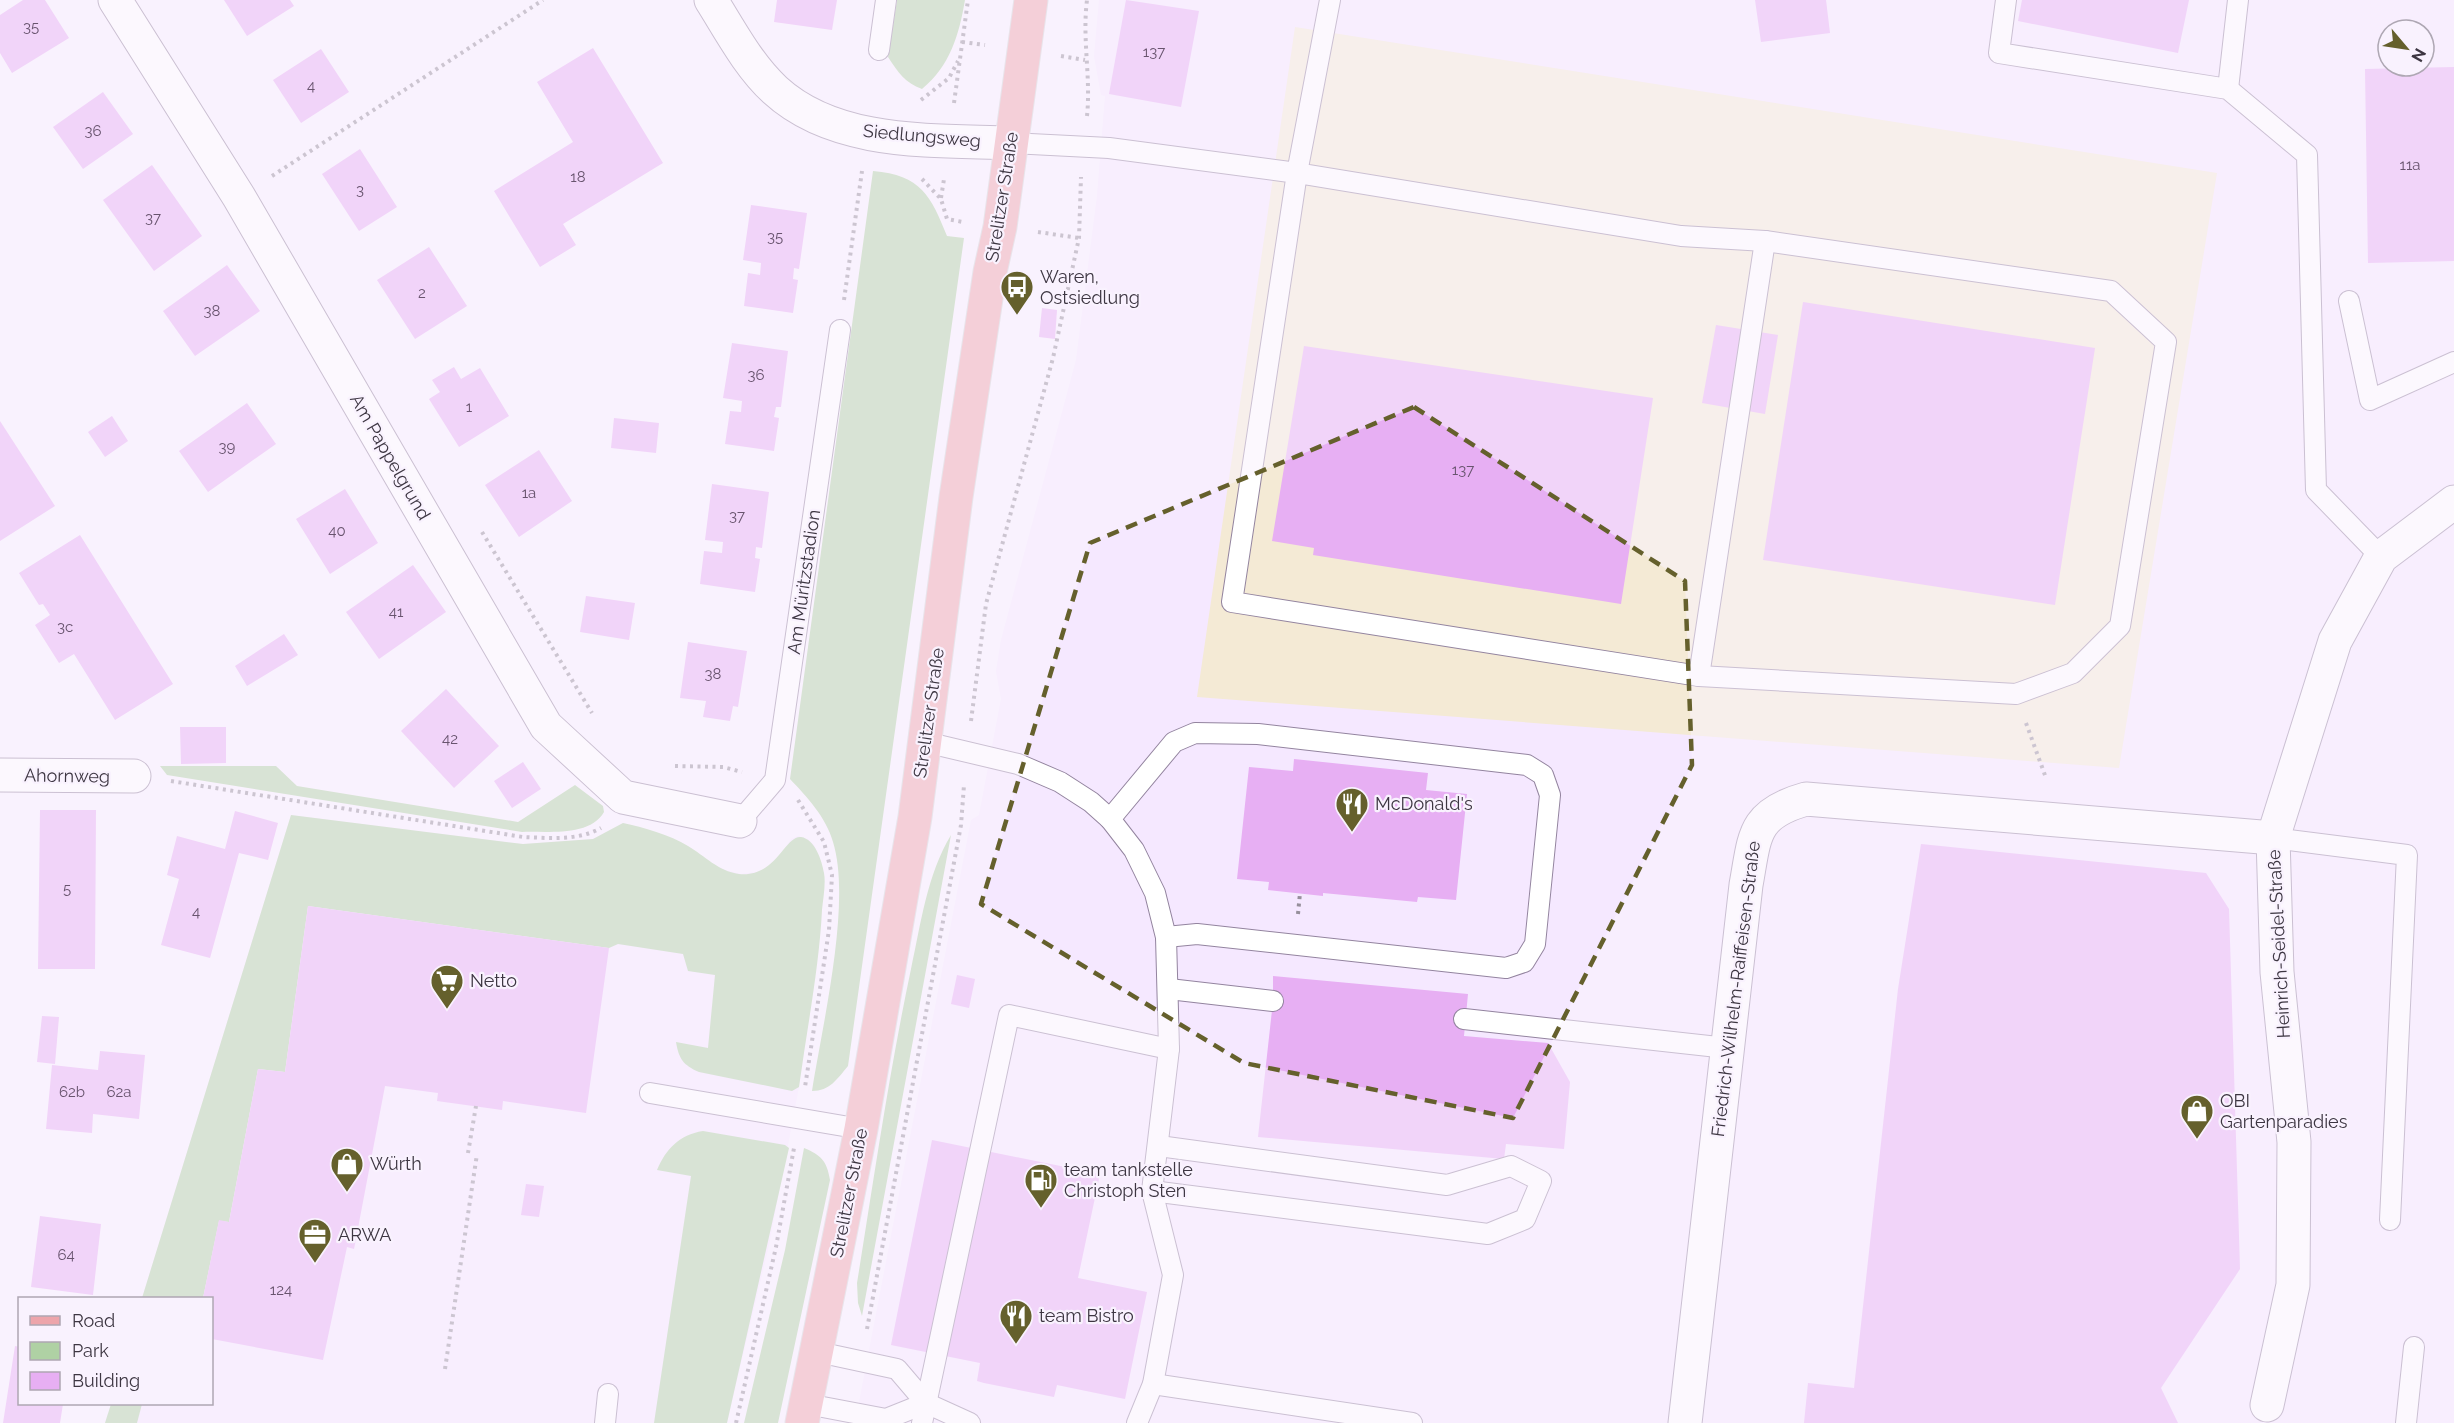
<svg xmlns="http://www.w3.org/2000/svg" width="2454" height="1423" viewBox="0 0 2454 1423" font-family="Raleway,sans-serif">
<rect width="100%" height="100%" fill="#f9f2fe"/>
<g fill="#f5e8ff" fill-rule="evenodd">
<path d="M 1099,0 L 2454,0 L 2454,1423 L 855,1423 L 971,820 L 979,815 L 1001,699 L 996,671 L 1001,640 L 1076,360 L 1097,196 L 1105,96 L 1101,95 L 1094,56 ZM 2388,30 L 2424,30 L 2424,66 L 2388,66 Z"/>
<polygon points="291,815 523,844 593,839 623,823 686,845 719,868 740,874 763,871 779,858 791,839 798,836 808,839 814,845 824,874 821,929 799,1087 769,1245 727,1423 105,1423 111,1404 212,1404 212,1298 142,1298"/>
</g>
<polygon fill="#f4ead5" points="1295,27 2217,173 2119,768 1197,697"/>
<g fill="#afd1a4">
<path d="M 897,0 L 965,0 C 959,35 950,66 922,89 C 905,83 898,72 888,57 Z"/>
<path d="M 873,171 C 921,175 931,196 947,236 L 964,238 L 848,1066 C 837,1079 830,1091 812,1091 C 822,1026 852,903 833,842 C 826,817 807,797 790,779 Z"/>
<path d="M 160,766 L 276,766 L 297,786 L 518,822 L 575,785 L 603,806 L 604,812 C 590,837 547,831 522,832 L 167,775 Z"/>
<path d="M 291,815 L 523,844 L 593,839 L 623,823 C 643,827 670,835 688,846 C 705,856 718,871 739,874 C 776,878 785,835 801,837 C 815,839 822,861 824,873 C 826,884 823,899 822,910 C 819,969 807,1028 799,1087 L 792,1091 L 699,1072 C 683,1065 679,1059 676,1042 L 708,1048 L 715,975 L 688,971 L 683,954 L 618,944 L 609,948 L 308,906 L 285,1072 L 258,1069 L 229,1222 L 219,1221 L 203,1298 L 142,1298 Z"/>
<path d="M 951,835 L 862,1316 L 858,1303 L 857,1283 C 874,1178 889,1073 911,969 C 921,923 927,875 951,835 Z"/>
<path d="M 703,1131 L 785,1145 L 789,1148 L 727,1423 L 654,1423 L 691,1176 L 657,1170 C 666,1149 679,1135 703,1131 Z"/>
<path d="M 804,1148 C 821,1155 827,1161 830,1180 L 778,1423 L 744,1423 L 785,1250 Z"/>
<polygon points="111,1404 142,1404 137,1423 105,1423"/>
</g>
<g fill="#e7aff3">
<polygon points="23,0 45,0 69,38 12,73 0,53 0,15"/>
<polygon points="224,0 290,0 294,6 247,36"/>
<polygon points="777,0 837,0 832,30 774,22"/>
<polygon points="1126,0 1199,11 1181,107 1109,94"/>
<polygon points="1755,0 1826,0 1830,33 1761,42"/>
<polygon points="2022,0 2189,0 2178,53 2018,21"/>
<polygon points="593,48 663,163 563,224 576,245 540,267 494,191 573,142 537,82"/>
<polygon points="321,49 349,92 301,123 273,80"/>
<polygon points="2454,67 2454,261 2368,263 2365,69"/>
<polygon points="103,92 133,134 83,169 53,127"/>
<polygon points="360,149 397,207 359,231 322,174"/>
<polygon points="152,165 202,236 154,271 103,200"/>
<polygon points="751,205 807,213 799,269 794,268 793,279 798,280 793,313 744,306 748,273 760,275 761,263 743,260"/>
<polygon points="429,247 467,306 415,339 377,280"/>
<polygon points="227,265 260,311 195,356 163,311"/>
<polygon points="1803,302 2095,348 2055,605 1763,560"/>
<polygon points="1042,308 1057,310 1055,339 1039,337"/>
<polygon points="1716,325 1778,335 1765,414 1702,403"/>
<polygon points="732,343 788,351 781,407 776,407 774,417 779,418 774,451 725,444 730,411 741,412 742,401 723,398"/>
<polygon points="1304,346 1653,398 1621,604 1313,555 1314,548 1272,541"/>
<polygon points="454,367 461,379 480,368 509,416 459,447 429,399 440,392 432,380"/>
<polygon points="247,403 276,444 208,492 179,451"/>
<polygon points="112,416 128,441 105,457 88,432"/>
<polygon points="614,418 659,423 656,453 611,448"/>
<polygon points="0,421 55,506 0,541"/>
<polygon points="539,450 572,501 519,537 485,485"/>
<polygon points="712,484 769,492 762,548 756,547 755,558 760,559 755,592 700,584 704,551 722,553 723,542 705,540"/>
<polygon points="345,489 378,543 330,574 296,519"/>
<polygon points="80,535 173,684 115,720 74,654 59,663 35,625 50,615 43,604 39,605 19,573"/>
<polygon points="413,565 446,612 379,659 346,612"/>
<polygon points="586,596 635,603 629,640 580,632"/>
<polygon points="284,634 298,655 247,686 235,666"/>
<polygon points="688,642 747,651 738,707 733,706 730,721 703,717 706,701 680,698"/>
<polygon points="446,689 499,746 454,788 401,731"/>
<polygon points="180,727 226,727 226,763 181,764"/>
<polygon points="1294,759 1428,773 1426,790 1467,794 1456,900 1418,897 1417,902 1323,893 1323,896 1268,890 1269,882 1237,879 1249,767 1293,771"/>
<polygon points="523,762 541,789 512,808 494,781"/>
<polygon points="40,810 96,810 95,969 38,969"/>
<polygon points="235,811 278,823 268,860 239,853 210,958 161,945 179,879 167,875 177,836 225,849"/>
<polygon points="1921,844 2206,873 2229,909 2240,1269 2161,1388 2178,1423 1804,1423 1808,1383 1854,1388 1898,989"/>
<polygon points="308,906 609,948 586,1113 503,1101 502,1110 437,1101 438,1093 385,1086 354,1249 347,1247 323,1360 212,1339 212,1298 203,1298 219,1220 229,1222 258,1069 285,1072"/>
<polygon points="957,975 975,979 969,1008 951,1004"/>
<polygon points="1273,976 1468,994 1464,1036 1548,1043 1570,1082 1564,1149 1506,1144 1504,1159 1258,1137 1273,1001"/>
<polygon points="42,1016 59,1017 55,1064 37,1062"/>
<polygon points="100,1051 145,1055 139,1119 93,1114 92,1133 46,1129 52,1065 98,1070"/>
<polygon points="932,1140 1100,1174 1078,1278 1147,1292 1125,1399 1057,1385 1054,1397 984,1383 977,1381 980,1363 891,1345"/>
<polygon points="526,1184 544,1186 539,1217 521,1215"/>
<polygon points="40,1216 101,1224 93,1295 31,1287"/>
<polygon points="15,1346 20,1347 20,1404 63,1404 60,1423 3,1423"/>
</g>
<g fill="none" stroke-linecap="round" stroke-linejoin="round">
<g stroke="#93849f" stroke-width="22">
<g id="lane">
<polyline points="2006,0 1999,53 2228,89 2307,155 2316,490 2381,557"/>
<polyline points="879,50 886,0"/>
<polyline points="2228,89 2238,0"/>
<polyline points="1011,143 1109,148 1297,173 1681,236 1765,241 2111,291 2166,342 2120,626 2073,673 2016,694 1699,676 1232,602 1297,173 1330,0"/>
<polyline points="2349,301 2370,400 2454,362"/>
<polyline points="1699,676 1765,241"/>
<polyline points="925,742 1018,764 1060,782 1091,802 1110,819 1134,850 1155,893 1166,937 1169,1049 1152,1191 1173,1275 1153,1384 1137,1423"/>
<polyline points="1110,819 1174,742 1195,733 1258,734 1527,765 1543,775 1550,795 1535,944 1524,962 1506,968 1197,934 1166,937"/>
<polyline points="740,821 775,780 840,330"/>
<polyline points="2273,838 2407,855 2390,1220"/>
<polyline points="1169,989 1273,1001"/>
<polyline points="1464,1019 1727,1048"/>
<polyline points="650,1093 861,1129"/>
<polyline points="1152,1191 1488,1234 1525,1219 1541,1181 1511,1166 1447,1185 1159,1146"/>
<polyline points="1153,1384 1412,1423"/>
<polyline points="926,1403 970,1423"/>
<polyline points="807,1404 886,1419 926,1403 897,1369 818,1352"/>
<polyline points="605,1423 608,1394"/>
<polyline points="922,1423 1009,1015 1169,1049"/>
<polyline points="2406,1423 2414,1347"/>
</g>
</g>
<g stroke="#93849f" stroke-width="35">
<g id="street">
<polyline points="115,0 239,197 546,726 623,797 740,821"/>
<path d="M 711,0 C 730,30 748,65 775,90 C 836,146 933,140 1011,143"/>
<polyline points="0,775 134,776"/>
<polyline points="2267,1405 2293,1285 2294,1142 2277,972 2273,838 2335,641 2381,557 2454,502"/>
<path d="M 1685,1423 L 1746,885 C 1755,836 1752,814 1806,799 L 2273,838"/>
</g>
</g>
<g stroke="#d4d3d5" stroke-width="35">
<polyline id="primary" points="802,1423 861,1129 915,817 956,497 990,272 1000,227 1031,0"/>
</g>
<g stroke="#968f9b" stroke-width="4" stroke-dasharray="3 4.5" stroke-linecap="butt">
<polyline points="962,42 985,45"/>
<polyline points="1061,56 1085,60"/>
<polyline points="921,100 949,78 958,61"/>
<polyline points="954,103 968,0"/>
<path d="M 1087,116 C 1091,77 1082,39 1087,0"/>
<polyline points="272,176 543,0"/>
<polyline points="922,179 941,199 947,219 963,222"/>
<polyline points="941,198 944,179"/>
<polyline points="1038,232 1079,238"/>
<polyline points="844,300 862,171"/>
<polyline points="482,532 592,713"/>
<polyline points="971,721 986,604 1053,358 1079,238 1081,177"/>
<polyline points="2026,723 2046,778"/>
<polyline points="675,766 723,767 742,772"/>
<path d="M 171,781 L 523,837 C 549,838 578,841 601,828"/>
<polyline points="798,800 824,842 832,875 829,930 805,1087"/>
<polyline points="1298,914 1300,893"/>
<polyline points="468,1153 476,1106"/>
<polyline points="867,1329 961,825 964,785"/>
<polyline points="445,1369 477,1154"/>
<polyline points="736,1423 776,1247 794,1148"/>
</g>
<use href="#lane" stroke="#fff" stroke-width="20"/>
<use href="#street" stroke="#fff" stroke-width="33"/>
<use href="#primary" stroke="#eda5ab" stroke-width="33"/>
</g>
<path d="M0 0H2454V1423H0ZM 1414,407 L 1685,581 L 1692,765 L 1513,1118 L 1244,1063 L 981,904 L 1090,543 Z" fill="#f9f2fe" fill-opacity=".55" fill-rule="evenodd"/>
<path fill="none" stroke="#65602c" stroke-width="4.5" stroke-dasharray="12 8" stroke-linejoin="round" d="M 1414,407 L 1685,581 L 1692,765 L 1513,1118 L 1244,1063 L 981,904 L 1090,543 Z"/>
<defs>
<g id="bus-pin" transform="scale(1.725)"><path d="M0 17L-7.5 6A9.5 9.5 0 1 1 7.5 6Z" fill="#65602c" stroke="#f9f2fe"/><path d="M-5-6H5V4H4V6H2V4H-2V6H-4V4H-5ZM-3.5-4V0h7V-4ZM-3.5 1.2v1.5H-2V1.2ZM2 1.2v1.5H3.5V1.2Z" fill="#fff"/></g>
<g id="restaurant-pin" transform="scale(1.725)"><path d="M0 17L-7.5 6A9.5 9.5 0 1 1 7.5 6Z" fill="#65602c" stroke="#f9f2fe"/><path d="M-5-6h1v4h1v-4h1v4h1v-4h1v5L-1.5 .5V6h-2V.5L-5-1ZM5-6V6H3V1.5H1.5Q1.5-4 5-6Z" fill="#fff"/></g>
<g id="supermarket-pin" transform="scale(1.725)"><path d="M0 17L-7.5 6A9.5 9.5 0 1 1 7.5 6Z" fill="#65602c" stroke="#f9f2fe"/><path d="M-6-5.5h2.5l.6 2H6L4.5 2H-2.5L-4.4-4H-6ZM-1.5 3.2a1.3 1.3 0 1 0 .1 0ZM3 3.2a1.3 1.3 0 1 0 .1 0Z" fill="#fff"/></g>
<g id="shop-pin" transform="scale(1.725)"><path d="M0 17L-7.5 6A9.5 9.5 0 1 1 7.5 6Z" fill="#65602c" stroke="#f9f2fe"/><path d="M-5-2.5h2.3a2.7 3.5 0 0 1 5.4 0H5L5.5 6h-11ZM-1.5-2.5h3a1.5 2.3 0 0 0-3 0Z" fill="#fff"/></g>
<g id="fuel-pin" transform="scale(1.725)"><path d="M0 17L-7.5 6A9.5 9.5 0 1 1 7.5 6Z" fill="#65602c" stroke="#f9f2fe"/><path d="M-5.5-6h7V0h2V4h1.3V-2.5L3-4.5l.8-.8L6-3V5H2.5V1h-1V6h-7ZM-4.2-4.7v3.2H.2V-4.7Z" fill="#fff"/></g>
<g id="office-pin" transform="scale(1.725)"><path d="M0 17L-7.5 6A9.5 9.5 0 1 1 7.5 6Z" fill="#65602c" stroke="#f9f2fe"/><path d="M-6-3h4V-5.5h4V-3h4V5H-6ZM-1-4.5V-3h2v-1.5ZM-6 0V1H6V0Z" fill="#fff"/></g>
</defs>
<g fill-rule="evenodd">
<use href="#bus-pin" x="1017" y="287"/>
<use href="#restaurant-pin" x="1352" y="804"/>
<use href="#supermarket-pin" x="447" y="981"/>
<use href="#shop-pin" x="2197" y="1111"/>
<use href="#shop-pin" x="347" y="1164"/>
<use href="#fuel-pin" x="1041" y="1180"/>
<use href="#office-pin" x="315" y="1235"/>
<use href="#restaurant-pin" x="1016" y="1316"/>
</g>
<g text-anchor="middle" stroke-width="4.5" stroke-linejoin="round" paint-order="stroke">
<g font-size="15" fill="#68546e">
<text x="31" y="32">35</text>
<text x="1154" y="57">137</text>
<text x="311" y="91">4</text>
<text x="93" y="136">36</text>
<text x="2410" y="170">11a</text>
<text x="578" y="182">18</text>
<text x="360" y="195">3</text>
<text x="153" y="223">37</text>
<text x="775" y="242">35</text>
<text x="422" y="298">2</text>
<text x="212" y="316">38</text>
<text x="756" y="380">36</text>
<text x="469" y="412">1</text>
<text x="227" y="452">39</text>
<text x="1463" y="475">137</text>
<text x="529" y="498">1a</text>
<text x="737" y="521">37</text>
<text x="337" y="536">40</text>
<text x="396" y="617">41</text>
<text x="65" y="632">3c</text>
<text x="713" y="679">38</text>
<text x="450" y="744">42</text>
<text x="67" y="894">5</text>
<text x="196" y="917">4</text>
<text x="72" y="1097">62b</text>
<text x="119" y="1097">62a</text>
<text x="66" y="1260">64</text>
<text x="281" y="1295">124</text>
</g>
<g font-size="18" fill="#3d3642" stroke="#f9f2fe">
<text transform="translate(922 136) rotate(5)" y="6">Siedlungsweg</text>
<text transform="translate(1002 197) rotate(-81)" y="6">Strelitzer Straße</text>
<text transform="translate(390 457) rotate(60)" y="6">Am Pappelgrund</text>
<text transform="translate(804 582) rotate(-82)" y="6">Am Müritzstadion</text>
<text transform="translate(929 713) rotate(-82)" y="6">Strelitzer Straße</text>
<text transform="translate(67 776) rotate(1)" y="6">Ahornweg</text>
<text transform="translate(2279 944) rotate(-93)" y="6">Heinrich-Seidel-Straße</text>
<text transform="translate(1736 989) rotate(-83)" y="6">Friedrich-Wilhelm-Raiffeisen-Straße</text>
<text transform="translate(849 1193) rotate(-79)" y="6">Strelitzer Straße</text>
</g>
<g font-size="18" fill="#3d3642" stroke="#f9f2fe" text-anchor="start">
<text x="1040" y="283">Waren,<tspan x="1040" dy="21">Ostsiedlung</tspan></text>
<text x="1375" y="810">McDonald's</text>
<text x="470" y="987">Netto</text>
<text x="2220" y="1107">OBI<tspan x="2220" dy="21">Gartenparadies</tspan></text>
<text x="370" y="1170">Würth</text>
<text x="1064" y="1176">team tankstelle<tspan x="1064" dy="21">Christoph Sten</tspan></text>
<text x="338" y="1241">ARWA</text>
<text x="1039" y="1322">team Bistro</text>
</g>
</g>
<rect x="18" y="1297" width="195" height="108" fill="#f9f2fe" stroke="#aea7b3" stroke-width="1.5"/>
<rect x="30" y="1316" width="30" height="9" fill="#eda5ab" stroke="#aea7b3" stroke-width="1.5"/>
<text x="72" y="1327" font-size="18" fill="#3d3642">Road</text>
<rect x="30" y="1342" width="30" height="18" fill="#afd1a4" stroke="#aea7b3" stroke-width="1.5"/>
<text x="72" y="1357" font-size="18" fill="#3d3642">Park</text>
<rect x="30" y="1372" width="30" height="18" fill="#e7aff3" stroke="#aea7b3" stroke-width="1.5"/>
<text x="72" y="1387" font-size="18" fill="#3d3642">Building</text>
<g transform="translate(2406 48) rotate(119)"><circle r="28" fill="#f9f2fe" stroke="#aea7b3" stroke-width="1.5"/>
<path d="M0-4.5L10 22L0 15L-10 22Z" fill="#65602c"/>
<text y="-9" font-size="16" font-weight="bold" text-anchor="middle" fill="#3d3642">N</text>
</g>
</svg>
